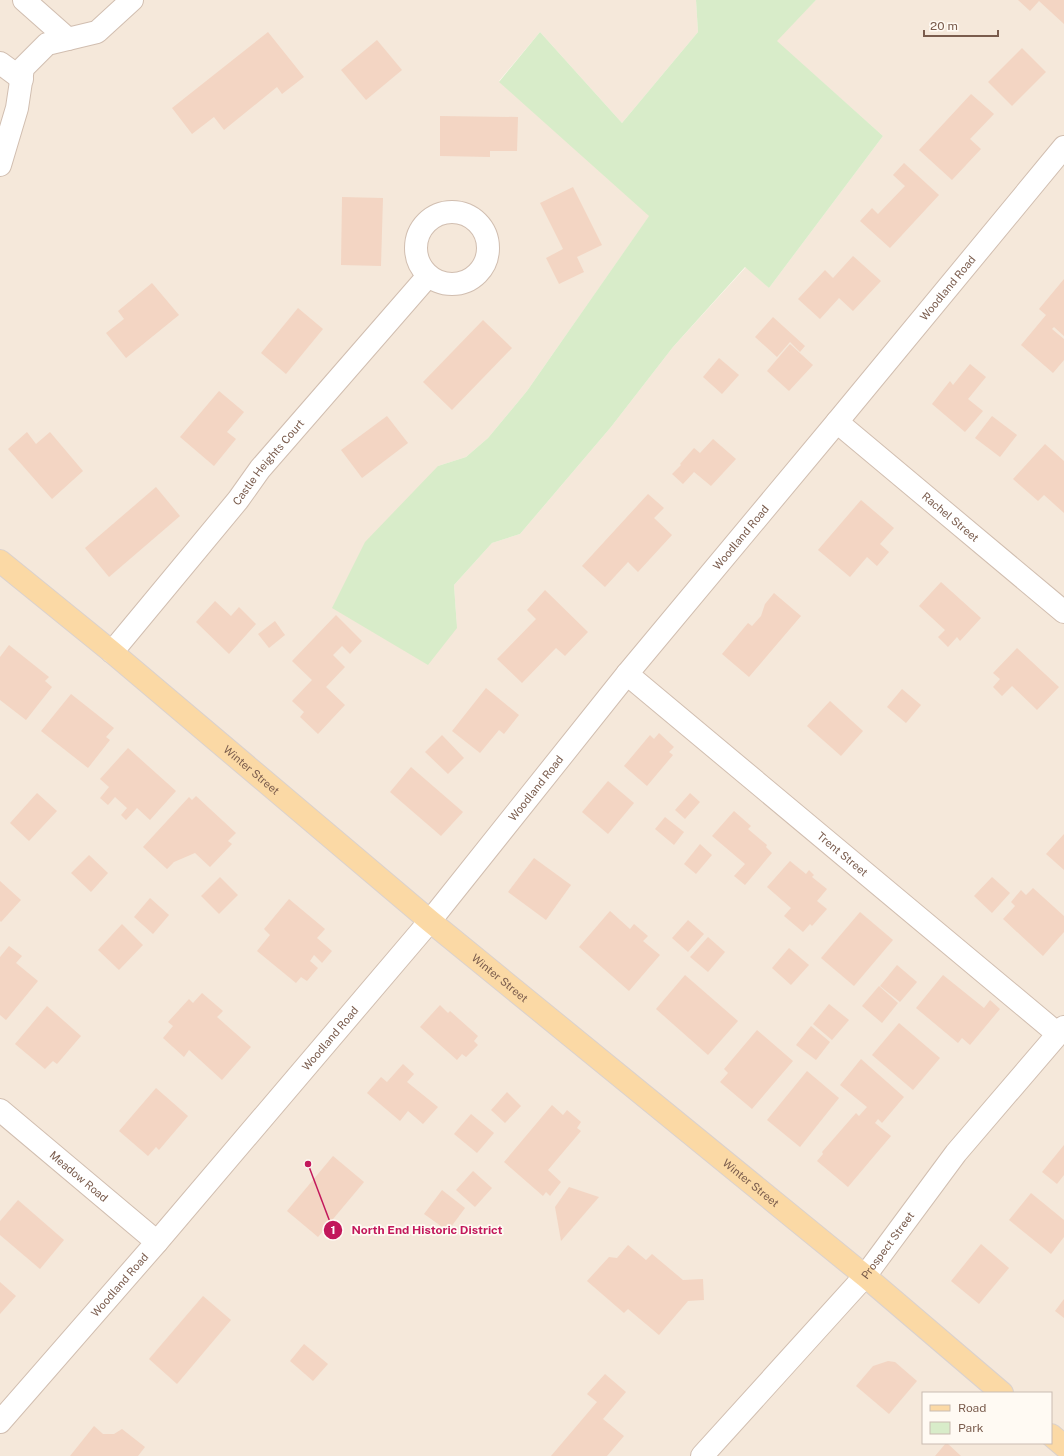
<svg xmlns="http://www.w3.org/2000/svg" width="1064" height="1456" viewBox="0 0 1064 1456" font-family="'Public Sans',sans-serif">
<rect width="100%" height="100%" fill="#fdf6ec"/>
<path fill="#f5e8da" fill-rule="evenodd" d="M 0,0 L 696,0 L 698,32 L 622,123 L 540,32 L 499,81 L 650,215 L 527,391 L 488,438 L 466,457 L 438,466 L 457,628 L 454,585 L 492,543 L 520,534 L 611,427 L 673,347 L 746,267 L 769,288 L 883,136 L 776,41 L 816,0 L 1064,0 L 1064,1456 L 0,1456 ZM 923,1393 L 1051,1393 L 1051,1443 L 923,1443 Z"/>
<polygon fill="#d8ecc9" points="696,0 816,0 777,41 883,136 769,288 745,267 673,347 611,427 520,534 492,543 454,585 457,628 428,665 332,608 365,542 438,466 466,457 488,438 527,391 649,216 499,82 540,32 622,123 698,32"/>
<g fill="#f3d5c3">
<polygon points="1018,0 1064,0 1064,24 1039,1 1030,11"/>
<polygon points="268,32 304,77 282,94 277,87 224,130 214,117 192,134 172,108"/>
<polygon points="377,40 402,70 366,100 341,70"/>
<polygon points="1022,48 1046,72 1012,106 988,82"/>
<polygon points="971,94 994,114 970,139 981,149 952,180 919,150"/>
<polygon points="440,116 518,117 517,151 490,151 490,157 440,156"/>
<polygon points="904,163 939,195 890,248 860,221 872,208 878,214 905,186 893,175"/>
<polygon points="573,187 602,245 577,257 584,272 559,284 546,258 563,249 540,203"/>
<polygon points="342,197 383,198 381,266 341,265"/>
<polygon points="853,256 881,281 853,311 839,298 820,319 798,299 825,270 833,278"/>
<polygon points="1064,279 1064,336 1054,327 1052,329 1064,339 1064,360 1053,373 1021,345 1046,315 1039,309"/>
<polygon points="152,283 179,315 126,358 106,333 124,319 118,311"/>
<polygon points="298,308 323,329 286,374 261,353"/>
<polygon points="773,317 805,346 800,352 790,342 777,357 755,337"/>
<polygon points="483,320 512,348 452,410 423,382"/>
<polygon points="790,344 813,365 789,391 767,371"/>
<polygon points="719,358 739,375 722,394 703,377"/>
<polygon points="970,364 986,377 968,399 983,411 965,432 932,404 950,381 953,385"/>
<polygon points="219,391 244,412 227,432 236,439 214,466 180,437"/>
<polygon points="387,416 408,443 362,478 341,450"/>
<polygon points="992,416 1017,435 1000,457 975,438"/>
<polygon points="27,432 36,444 50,432 83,471 52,499 8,449"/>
<polygon points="713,439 736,459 711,486 694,472 683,484 672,474 681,465 680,464 694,448 700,453"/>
<polygon points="1045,444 1064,461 1064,513 1044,495 1038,501 1013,479"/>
<polygon points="156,487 180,516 109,577 85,548"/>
<polygon points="648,494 664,508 654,518 672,535 638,572 628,562 605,587 582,566"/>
<polygon points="861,500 894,528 880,544 889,552 877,566 867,557 850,577 818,550"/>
<polygon points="941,582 981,618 960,641 957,637 948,647 938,637 945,630 919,606"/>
<polygon points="545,590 588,632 565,656 556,648 522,683 497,659 536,619 527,610"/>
<polygon points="774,593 801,616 749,677 722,654 748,623 752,626 761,616 765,604"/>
<polygon points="215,601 231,616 239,607 256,624 229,654 196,622"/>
<polygon points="336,615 362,641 350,654 342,646 333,655 345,667 326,687 345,705 318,734 300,717 304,712 292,701 312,680 292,661"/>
<polygon points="275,621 285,635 269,648 258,634"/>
<polygon points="9,645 49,677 45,681 52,687 26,720 0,700 0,657"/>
<polygon points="1017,648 1059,687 1037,710 1012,686 1002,696 993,687 1000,679 993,673"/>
<polygon points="486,688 519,715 504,734 499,730 480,753 452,731"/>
<polygon points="902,689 921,705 906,723 887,707"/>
<polygon points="71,694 114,728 106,737 110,740 88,768 41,731"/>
<polygon points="830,701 863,731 841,756 807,726"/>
<polygon points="659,733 674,747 669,752 673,755 647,786 624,766 650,735 654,739"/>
<polygon points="442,735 464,758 448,774 425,752"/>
<polygon points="128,748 176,791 150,820 137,808 126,820 121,815 127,808 115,797 108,805 100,798 109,787 100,779"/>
<polygon points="411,767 463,812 441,836 390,792"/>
<polygon points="608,781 634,803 608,834 582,812"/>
<polygon points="37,793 57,811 29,841 10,823"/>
<polygon points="690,793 700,802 685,819 675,810"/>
<polygon points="196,796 236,833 228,841 232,844 210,867 195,853 174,862 167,869 143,847 189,797 192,800"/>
<polygon points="734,811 751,826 748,829 767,845 766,847 772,853 745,885 734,876 745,864 712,836"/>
<polygon points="665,817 684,832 674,845 655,829"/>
<polygon points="1064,834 1064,870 1046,854"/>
<polygon points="700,844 712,855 696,874 684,864"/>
<polygon points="89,855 108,873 91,892 71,873"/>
<polygon points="534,858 571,885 546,920 508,892"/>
<polygon points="790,861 806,874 809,870 814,875 812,877 827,889 817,901 827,909 812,926 810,924 803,932 784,916 791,908 767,887"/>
<polygon points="220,877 238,895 219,914 201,896"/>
<polygon points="992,877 1010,893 992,913 974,896"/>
<polygon points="0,881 21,900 1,922 0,921"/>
<polygon points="1033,888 1064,916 1064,932 1043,956 1003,919 1015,906 1011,902 1021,890 1026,895"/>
<polygon points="150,898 169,915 153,934 134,917"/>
<polygon points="289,899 325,929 317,938 332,951 322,963 314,955 310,961 318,968 307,981 301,977 296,983 257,951 270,935 264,929"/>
<polygon points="610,911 630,929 634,924 648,936 643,941 660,955 629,991 579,947"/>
<polygon points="860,912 893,940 854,986 821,958"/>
<polygon points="688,920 704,934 688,952 672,938"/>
<polygon points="122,924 143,945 119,970 98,950"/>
<polygon points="708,937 725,952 708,972 690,957"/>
<polygon points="9,946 22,956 16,963 38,981 6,1020 0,1015 0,957"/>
<polygon points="789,948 809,965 791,985 772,968"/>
<polygon points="897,965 917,982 900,1002 880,986"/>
<polygon points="685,975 738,1021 708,1055 656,1009"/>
<polygon points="943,975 984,1008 990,1000 1000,1009 970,1045 962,1038 958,1043 916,1008"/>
<polygon points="879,986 898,1003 882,1023 862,1006"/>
<polygon points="202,993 223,1011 217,1017 251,1047 222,1080 189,1050 184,1057 163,1038 173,1026 168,1022 189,999 193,1003"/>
<polygon points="829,1004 849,1020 832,1040 813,1024"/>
<polygon points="440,1005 448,1013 450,1011 478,1036 474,1041 478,1045 466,1057 462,1054 457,1060 420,1027"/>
<polygon points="47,1006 81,1036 57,1064 53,1061 45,1069 15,1044"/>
<polygon points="899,1023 940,1058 913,1090 872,1055"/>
<polygon points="811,1026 830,1042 816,1060 796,1045"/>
<polygon points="757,1030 793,1061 752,1109 720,1082 728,1073 724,1069"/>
<polygon points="861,1059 904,1097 882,1123 878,1119 875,1123 891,1136 848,1187 817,1161 823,1154 822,1152 856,1113 859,1116 867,1107 840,1085"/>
<polygon points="403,1064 414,1074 407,1082 438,1107 423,1124 408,1111 400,1121 367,1093 381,1077 387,1082"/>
<polygon points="807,1071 839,1098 800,1147 767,1120"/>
<polygon points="156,1088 188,1116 159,1150 156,1147 148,1156 119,1131"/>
<polygon points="507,1092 521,1106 505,1123 491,1110"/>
<polygon points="552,1105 563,1115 567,1110 581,1122 577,1128 581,1131 548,1170 561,1182 550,1196 546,1192 543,1196 504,1162"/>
<polygon points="471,1114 494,1133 477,1153 454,1134"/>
<polygon points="1064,1145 1064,1175 1057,1184 1042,1172"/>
<polygon points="333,1156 364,1182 318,1237 287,1211"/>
<polygon points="473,1171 492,1188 475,1207 456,1190"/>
<polygon points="569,1187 599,1197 561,1241 555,1207"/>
<polygon points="442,1190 465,1208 448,1231 424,1214"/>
<polygon points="1031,1193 1064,1220 1064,1237 1051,1254 1009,1220"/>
<polygon points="18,1200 64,1240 40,1269 0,1235 0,1221"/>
<polygon points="981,1244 1009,1268 979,1304 951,1281"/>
<polygon points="628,1245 646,1260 652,1254 683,1280 703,1279 704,1300 688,1301 659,1335 628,1309 624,1313 587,1281 609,1257 617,1258"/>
<polygon points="0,1282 16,1296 0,1314"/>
<polygon points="203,1296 231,1320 177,1384 149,1359"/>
<polygon points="1064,1299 1064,1318 1055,1311"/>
<polygon points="304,1344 328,1364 313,1381 290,1361"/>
<polygon points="888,1361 895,1362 917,1381 889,1414 856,1386 873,1366"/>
<polygon points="605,1374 626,1392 603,1419 624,1436 607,1456 551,1456 597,1402 587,1394"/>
<polygon points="94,1426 103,1434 114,1434 122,1429 145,1447 138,1456 70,1456"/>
<polygon points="946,1443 947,1443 961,1456 935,1456"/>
</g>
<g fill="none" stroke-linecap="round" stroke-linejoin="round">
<g stroke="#d1beb0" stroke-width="24">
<g id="minor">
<polyline points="24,0 68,39"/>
<polyline points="0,63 22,79"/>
<polyline points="0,165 17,108 23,68 47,44 97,32 132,0"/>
<circle cx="452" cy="248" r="36"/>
<path id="s1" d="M 837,422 L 1064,612"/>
<path id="s2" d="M 112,652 L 238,500 L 260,469 L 428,276"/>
<path id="s3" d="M 627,674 L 1058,1034"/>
<path id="s4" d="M 0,1110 L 157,1242"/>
<path id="s5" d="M 0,1422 L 157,1242 L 430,921 L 627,674 L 837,422 L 1064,147"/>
<path id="s6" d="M 702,1456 L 865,1276 L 956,1153 L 1064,1027"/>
</g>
</g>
<g stroke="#dad1cd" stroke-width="24">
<g id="major">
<path id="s7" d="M 0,561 L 112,652 L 430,921 L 865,1276 L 1002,1393"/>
<polyline points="1051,1435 1064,1446"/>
</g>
</g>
<use href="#minor" stroke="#fff" stroke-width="22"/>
<use href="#major" stroke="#fbd9a5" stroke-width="22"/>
</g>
<g text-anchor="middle" stroke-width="3.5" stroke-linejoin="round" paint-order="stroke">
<g font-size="11" fill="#7a5c4d" stroke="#fffaf3">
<text dy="4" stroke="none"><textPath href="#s5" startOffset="1478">Woodland Road</textPath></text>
<text dy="4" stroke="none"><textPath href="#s2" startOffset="246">Castle Heights Court</textPath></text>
<text dy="4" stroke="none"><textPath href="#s1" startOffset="148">Rachel Street</textPath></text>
<text dy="4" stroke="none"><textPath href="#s5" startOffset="1154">Woodland Road</textPath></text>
<text dy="4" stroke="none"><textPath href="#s7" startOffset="327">Winter Street</textPath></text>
<text dy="4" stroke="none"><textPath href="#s5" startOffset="830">Woodland Road</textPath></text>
<text dy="4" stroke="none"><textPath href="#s3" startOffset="281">Trent Street</textPath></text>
<text dy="4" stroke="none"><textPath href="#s7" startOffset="651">Winter Street</textPath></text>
<text dy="4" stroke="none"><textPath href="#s5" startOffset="506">Woodland Road</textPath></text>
<text dy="4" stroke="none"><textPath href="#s4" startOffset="103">Meadow Road</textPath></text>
<text dy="4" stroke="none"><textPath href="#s7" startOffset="975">Winter Street</textPath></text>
<text dy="4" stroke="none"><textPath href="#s6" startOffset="281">Prospect Street</textPath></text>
<text dy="4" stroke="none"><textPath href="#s5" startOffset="182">Woodland Road</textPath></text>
</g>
</g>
<path fill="none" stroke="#c2185b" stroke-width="1.5" d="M308 1164L333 1230"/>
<g fill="#c2185b" stroke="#fffaf3" stroke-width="1.5">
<circle cx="308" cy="1164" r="4"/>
<circle cx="333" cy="1230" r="10"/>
</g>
<g font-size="12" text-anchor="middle" font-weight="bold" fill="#fff">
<text x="333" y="1234">1</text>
</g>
<g font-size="12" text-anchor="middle" font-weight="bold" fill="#c2185b" stroke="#fffaf3" stroke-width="3.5" stroke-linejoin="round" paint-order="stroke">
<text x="427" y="1234">North End Historic District</text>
</g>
<rect x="922" y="1392" width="130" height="52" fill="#fffaf3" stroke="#cabbb1"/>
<rect x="930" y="1405" width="20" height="6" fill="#fbd9a5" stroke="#cabbb1"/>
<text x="958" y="1412" font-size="12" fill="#7a5c4d">Road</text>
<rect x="930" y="1422" width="20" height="12" fill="#d8ecc9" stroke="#cabbb1"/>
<text x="958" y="1432" font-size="12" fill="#7a5c4d">Park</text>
<path d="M924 30v6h74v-6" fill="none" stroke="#7a5c4d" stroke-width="2"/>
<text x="930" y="30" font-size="12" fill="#7a5c4d" stroke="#fffaf3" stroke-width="3" paint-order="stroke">20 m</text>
</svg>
